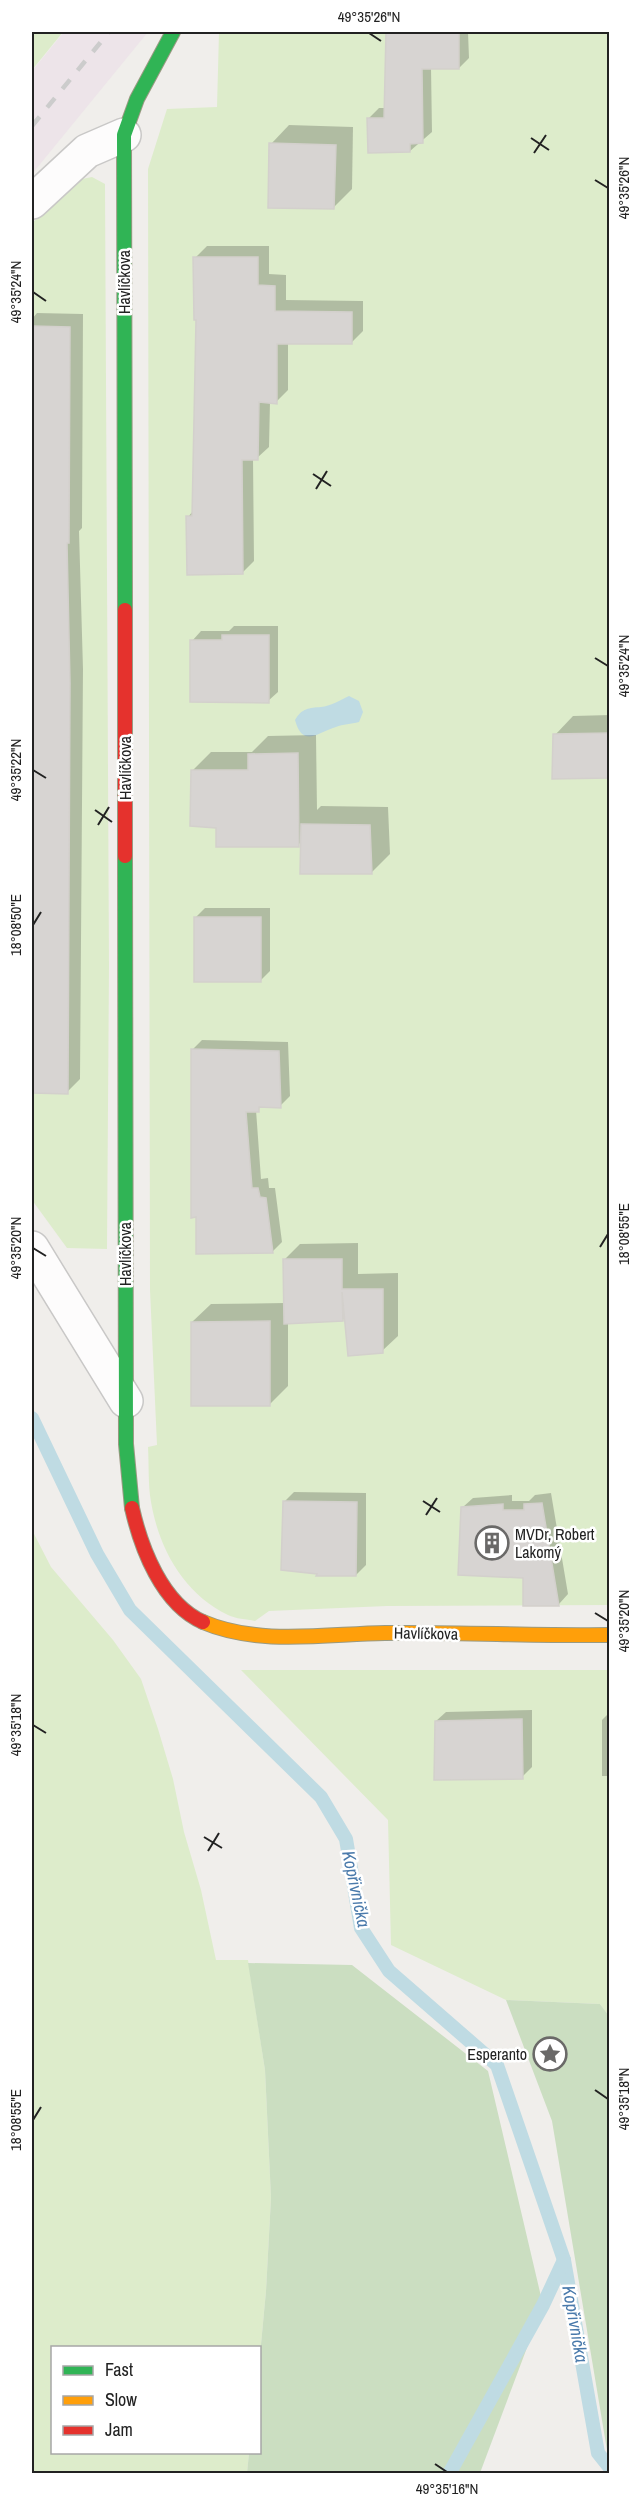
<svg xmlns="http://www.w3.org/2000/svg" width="641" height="2505" viewBox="0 0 641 2505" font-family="'Archivo Narrow',sans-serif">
<rect width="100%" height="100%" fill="#f0eeeb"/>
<polygon fill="#ede4e9" points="64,32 148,32 32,174 32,71"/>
<g fill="#ddeccb">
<polygon points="32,32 63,32 32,70"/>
<path d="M 219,32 L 609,32 L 609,1605 L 387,1606 L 269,1611 L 255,1621 C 246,1619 236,1619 228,1615 C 184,1594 159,1549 151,1502 C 148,1485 149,1465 148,1447 L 157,1445 L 150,1290 L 148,169 L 167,109 L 217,107 Z"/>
<polygon points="92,177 105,184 109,965 107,1249 67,1248 32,1200 32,223 82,179"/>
<polygon points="32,1530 51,1567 113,1640 141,1679 158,1729 173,1779 184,1832 201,1890 216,1960 248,1960 265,2070 271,2198 266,2291 260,2355 260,2348 52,2348 52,2452 249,2453 247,2473 32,2473"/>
<polygon points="241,1670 609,1670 609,2016 600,2004 506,2000 391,1945 388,1820"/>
</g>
<g fill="#cbdec1">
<polygon points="248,1963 352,1965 488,2071 543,2305 480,2473 247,2473 249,2453 260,2452 260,2355 266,2291 271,2198 265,2070"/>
<polygon points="506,2000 600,2004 609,2016 609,2454 607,2450 552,2121"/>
</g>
<path fill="#bfdbe3" d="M 349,696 L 359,701 L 363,712 L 359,722 C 351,724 343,724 336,727 C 318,732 303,749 295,720 C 302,708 309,708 321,707 C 330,706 341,700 349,696 Z"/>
<g fill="#0003">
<polygon points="387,32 468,32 469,58 459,68 431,67 432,132 410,151 369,118 379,108 385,108"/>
<polygon points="289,125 353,127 352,189 333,208 271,144"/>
<polygon points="207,246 269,246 269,274 286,275 286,300 363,301 363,331 351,343 288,342 288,390 276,402 270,402 269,447 257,458 253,458 254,561 242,573 188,517 193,511 198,319 195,258"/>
<polygon points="37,313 83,314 82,528 79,531 83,669 80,1079 67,1092 32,1091 32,319"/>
<polygon points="234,626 278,626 278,692 268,701 192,641 201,631 229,631"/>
<polygon points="610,715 610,777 554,778 555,735 573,716"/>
<polygon points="316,735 317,810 321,806 388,807 390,854 371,873 302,841 298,845 218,827 192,771 211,752 252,752 268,736"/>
<polygon points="205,908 270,908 270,971 260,981 195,918"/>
<polygon points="202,1040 288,1042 290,1096 280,1106 263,1106 256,1110 261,1179 268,1178 269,1188 275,1188 282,1242 272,1252 192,1050"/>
<polygon points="358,1243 358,1274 398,1273 398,1336 382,1351 346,1316 342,1320 288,1322 288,1386 270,1404 192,1322 211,1304 285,1303 285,1259 300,1244"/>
<polygon points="294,1492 366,1493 366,1565 356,1575 284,1502"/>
<polygon points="551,1493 568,1594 559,1604 525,1576 463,1507 473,1498 512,1495 512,1501 529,1501 535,1495"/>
<polygon points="532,1710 532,1767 522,1777 436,1721 446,1712"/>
<polygon points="610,1712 610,1776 602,1776 602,1720"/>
</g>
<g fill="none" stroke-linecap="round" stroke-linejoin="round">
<g stroke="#bfdbe3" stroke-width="14">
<polyline points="32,1418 97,1554 130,1610 321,1797 346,1839 361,1928 389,1971 497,2065 564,2260 598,2453 610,2468"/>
<polyline points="449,2474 543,2305 564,2260"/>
</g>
</g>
<g fill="#d7d4d2" stroke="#d3d0cc" stroke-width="1.5">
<polygon points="386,32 459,32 459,69 422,69 423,143 410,144 410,152 368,153 367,118 384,118"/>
<polygon points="269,143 336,145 334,209 268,208"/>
<polygon points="193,257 258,257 258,285 275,286 275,311 352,312 352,344 277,344 277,404 259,402 258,460 242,460 243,574 187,575 186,516 192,516 196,320 194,320"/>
<polygon points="32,326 70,327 69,543 67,543 70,683 68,1094 32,1093"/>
<polygon points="222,635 269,635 269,703 190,702 190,640 222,640"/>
<polygon points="609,733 609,778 552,779 553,734"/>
<polygon points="298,753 299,847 216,847 216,828 190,826 191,770 248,770 248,754"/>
<polygon points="301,824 370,825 372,874 300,874"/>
<rect x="194" y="917" width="67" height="65"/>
<polygon points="191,1049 279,1051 281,1108 259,1107 259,1112 246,1112 252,1188 258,1188 260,1197 266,1198 273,1253 196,1254 196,1217 191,1218"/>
<polygon points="283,1259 342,1259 342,1289 383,1289 383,1353 348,1356 342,1292 343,1321 284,1324"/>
<polygon points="270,1321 270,1406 191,1406 191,1322"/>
<polygon points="283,1501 357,1502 356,1576 316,1576 317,1574 281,1570"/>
<polygon points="542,1503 559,1606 523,1606 523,1578 458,1575 461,1507 503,1504 503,1510 524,1510 524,1504"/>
<polygon points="522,1719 523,1779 434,1780 435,1721"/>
</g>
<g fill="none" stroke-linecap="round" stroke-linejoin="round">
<g stroke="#c9c8c7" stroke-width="36">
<g id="street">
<polyline points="32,202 87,151 124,135"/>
<polyline points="32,1248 126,1401"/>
</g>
</g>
<g stroke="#999a82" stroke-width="16">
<g id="fast">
<polyline points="125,610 124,135 137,99 173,32"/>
<polyline points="125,856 126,1444 132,1508"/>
</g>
</g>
<g stroke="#999a82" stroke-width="16">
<path id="slow" d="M 203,1622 C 259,1646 326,1634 385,1633 C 460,1632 535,1636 610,1635"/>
</g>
<g stroke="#999a82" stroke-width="16">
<g id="jam">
<polyline points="125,610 125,856"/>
<path d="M 132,1508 C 141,1548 162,1604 203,1622"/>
</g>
</g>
<use href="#street" stroke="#fdfcfc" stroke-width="33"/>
<use href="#fast" stroke="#30b455" stroke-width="14"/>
<use href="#slow" stroke="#ff9f0a" stroke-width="14"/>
<use href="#jam" stroke="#e5322d" stroke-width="14"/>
<polyline stroke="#ccc" stroke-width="4.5" stroke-dasharray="12 12" stroke-linecap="butt" points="32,126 109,32"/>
</g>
<path fill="none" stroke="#222" stroke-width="2" d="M 369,33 L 381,41M 531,138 L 549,150M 534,153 L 546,135M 595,180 L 608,188M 33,292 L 46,301M 313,474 L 331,486M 316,489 L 327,471M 595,658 L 608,666M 33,770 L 46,778M 95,810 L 112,822M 98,825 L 109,807M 33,925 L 41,912M 600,1247 L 608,1234M 33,1248 L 46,1256M 423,1501 L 440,1512M 426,1515 L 437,1498M 595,1613 L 608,1621M 33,1725 L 46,1733M 204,1837 L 222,1848M 208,1851 L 219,1833M 595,2090 L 608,2099M 33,2120 L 41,2107M 435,2464 L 447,2472"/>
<defs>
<g id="building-ring" transform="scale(1.725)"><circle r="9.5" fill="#fff" stroke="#6a6968" stroke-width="1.5"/><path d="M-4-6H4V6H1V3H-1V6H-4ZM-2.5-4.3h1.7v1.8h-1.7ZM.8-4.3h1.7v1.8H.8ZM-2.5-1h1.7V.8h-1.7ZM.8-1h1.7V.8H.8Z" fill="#6a6968"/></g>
<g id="sight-ring" transform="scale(1.725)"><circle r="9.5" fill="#fff" stroke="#6a6968" stroke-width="1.5"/><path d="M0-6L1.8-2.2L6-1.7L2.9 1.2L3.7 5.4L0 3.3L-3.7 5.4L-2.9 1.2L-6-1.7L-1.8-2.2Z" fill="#6a6968"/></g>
</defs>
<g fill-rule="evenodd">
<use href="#building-ring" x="492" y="1543"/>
<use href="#sight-ring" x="550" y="2054"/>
</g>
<g text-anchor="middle" stroke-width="5" stroke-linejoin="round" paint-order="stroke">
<g font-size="16" fill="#222" stroke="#fff">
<text transform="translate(124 282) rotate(-90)" y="6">Havlíčkova</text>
<text transform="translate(125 768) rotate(-90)" y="6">Havlíčkova</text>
<text transform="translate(125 1254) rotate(-90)" y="6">Havlíčkova</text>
<text transform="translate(426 1633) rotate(1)" y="6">Havlíčkova</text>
</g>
<g font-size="16" fill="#222" stroke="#fff" text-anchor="start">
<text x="515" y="1540">MVDr, Robert<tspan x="515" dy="18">Lakomý</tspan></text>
<text x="527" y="2060" text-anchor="end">Esperanto</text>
</g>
<g font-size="18" font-style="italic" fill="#4a7aab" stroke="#fff">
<text transform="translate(356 1889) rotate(78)" y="6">Kopřivnička</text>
<text transform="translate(575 2324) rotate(80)" y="6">Kopřivnička</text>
</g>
</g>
<rect width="641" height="2505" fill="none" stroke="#ffffff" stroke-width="66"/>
<rect x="51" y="2346" width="210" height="108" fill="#ffffff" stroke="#a7a7a7" stroke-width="1.5"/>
<rect x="63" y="2366" width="30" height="9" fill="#30b455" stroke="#a7a7a7" stroke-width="1.5"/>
<text x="105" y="2376" font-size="18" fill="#222222">Fast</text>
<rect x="63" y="2396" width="30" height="9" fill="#ff9f0a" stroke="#a7a7a7" stroke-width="1.5"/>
<text x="105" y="2406" font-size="18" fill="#222222">Slow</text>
<rect x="63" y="2426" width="30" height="9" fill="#e5322d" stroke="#a7a7a7" stroke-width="1.5"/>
<text x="105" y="2436" font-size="18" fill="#222222">Jam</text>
<rect x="33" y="33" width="575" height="2439" fill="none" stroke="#222" stroke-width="2"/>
<g font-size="15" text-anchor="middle" fill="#222">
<text x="369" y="22">49°35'26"N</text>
<text transform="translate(624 188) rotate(-90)" y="5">49°35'26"N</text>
<text transform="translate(16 292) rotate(-90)" y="5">49°35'24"N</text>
<text transform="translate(624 666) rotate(-90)" y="5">49°35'24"N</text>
<text transform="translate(16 770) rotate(-90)" y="5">49°35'22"N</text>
<text transform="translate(16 925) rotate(-90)" y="5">18°08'50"E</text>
<text transform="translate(624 1234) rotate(-90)" y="5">18°08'55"E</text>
<text transform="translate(16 1248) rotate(-90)" y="5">49°35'20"N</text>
<text transform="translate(624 1621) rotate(-90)" y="5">49°35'20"N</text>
<text transform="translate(16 1725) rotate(-90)" y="5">49°35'18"N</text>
<text transform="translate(624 2099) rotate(-90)" y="5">49°35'18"N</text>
<text transform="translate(16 2120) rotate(-90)" y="5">18°08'55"E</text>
<text x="447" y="2494">49°35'16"N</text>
</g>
</svg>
